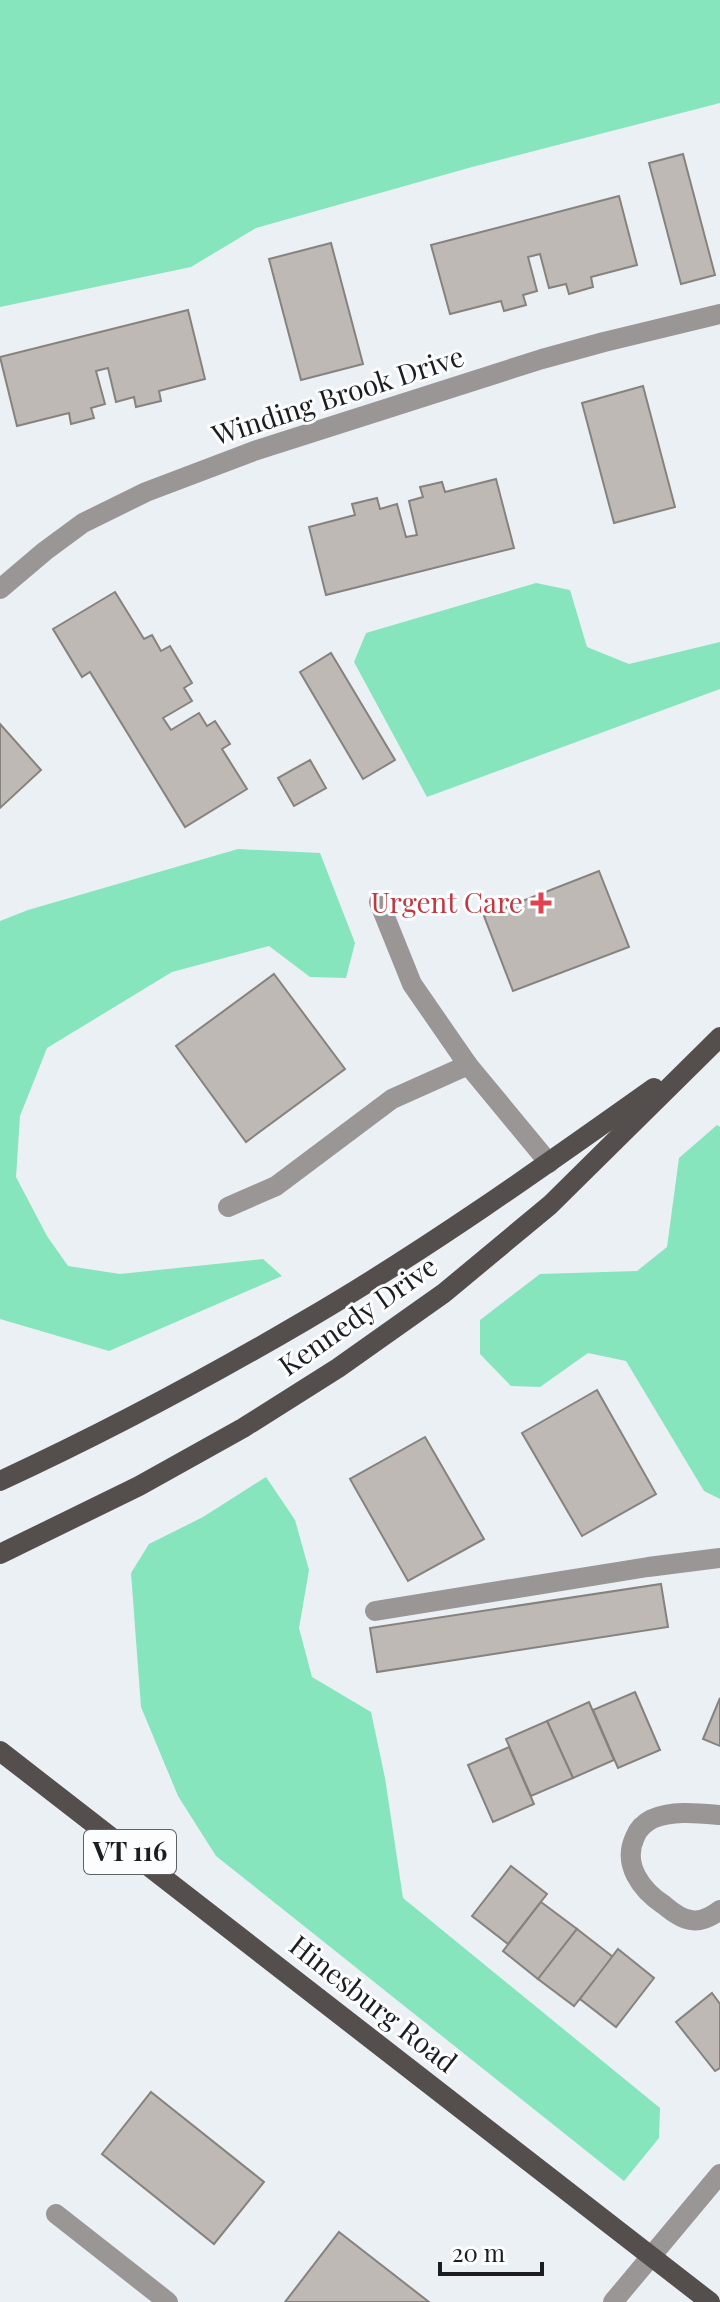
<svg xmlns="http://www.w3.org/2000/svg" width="720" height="2302" viewBox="0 0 720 2302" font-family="'Playfair Display',serif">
<rect width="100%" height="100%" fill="#ebf0f5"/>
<g fill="#86e5bc">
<polygon points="0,0 720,0 720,103 472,167 256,228 191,267 0,307"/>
<polygon points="536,583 570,590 587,647 629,664 720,642 720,689 427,797 354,662 366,633"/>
<polygon points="238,849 320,853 355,943 346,978 310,977 269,946 172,972 47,1048 20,1116 16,1177 47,1236 68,1266 120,1274 263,1259 282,1276 109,1351 0,1319 0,921 28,910"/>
<polygon points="717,1125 720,1127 720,1499 704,1491 626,1361 588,1353 540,1387 511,1386 480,1354 480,1320 540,1274 637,1271 667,1247 679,1158"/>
<polygon points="266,1477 295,1520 309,1570 299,1628 312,1677 371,1712 385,1778 403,1898 660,2108 659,2138 624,2181 216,1856 178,1796 141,1707 131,1573 149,1544 203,1517"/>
</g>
<g fill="#beb9b4" stroke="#86827d" stroke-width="2">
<polygon points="683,154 715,275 681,284 649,163"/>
<polygon points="619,196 637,265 591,277 593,287 569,294 566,284 549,288 540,254 528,257 537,291 523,295 526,305 504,311 501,301 450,314 431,245"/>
<polygon points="331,243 363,364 301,380 269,259"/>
<polygon points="188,310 205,379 159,391 161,401 136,407 134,397 116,402 108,368 96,371 105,404 91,408 94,418 71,424 69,413 17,426 0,357"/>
<polygon points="643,386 675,507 614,523 582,403"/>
<polygon points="496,479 514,548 326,595 309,527 355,515 352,504 377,498 380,509 397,504 406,537 417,535 409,501 423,497 420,487 442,482 445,492"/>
<polygon points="115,592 144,639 152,635 161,651 170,646 192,683 184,688 192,701 163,718 171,730 199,713 207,726 215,721 230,744 222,749 247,789 185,827 90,672 82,677 53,629"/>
<polygon points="331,653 395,760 363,779 300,672"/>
<polygon points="0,724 41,770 0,808"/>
<polygon points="310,760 326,788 294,806 278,778"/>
<polygon points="599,871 629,947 513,991 484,916"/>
<polygon points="274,974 345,1069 246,1142 176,1046"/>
<polygon points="597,1390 656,1494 582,1536 522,1433"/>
<polygon points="425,1437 484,1539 408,1581 350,1479"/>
<polygon points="661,1584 668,1627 377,1672 370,1628"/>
<polygon points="635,1692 660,1750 618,1768 593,1710"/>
<polygon points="720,1698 720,1746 703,1739"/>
<polygon points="589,1702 614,1760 573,1778 547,1721"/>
<polygon points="547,1721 573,1778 531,1796 506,1739"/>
<polygon points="509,1747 534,1804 493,1822 468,1765"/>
<polygon points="511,1866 547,1894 508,1944 472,1916"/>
<polygon points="541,1902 577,1929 538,1979 503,1951"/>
<polygon points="577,1929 613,1957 574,2006 538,1979"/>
<polygon points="618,1949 654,1978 616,2027 580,1999"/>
<polygon points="712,1993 720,2004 720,2068 715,2071 676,2022"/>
<polygon points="151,2092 264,2182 214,2244 102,2154"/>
<polygon points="339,2232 429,2302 285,2302"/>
</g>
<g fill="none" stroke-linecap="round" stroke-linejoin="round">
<g stroke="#999695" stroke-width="20">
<polyline points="0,589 45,551 83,523 146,492 254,451 542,359 604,342 720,314"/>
<polyline points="379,902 412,984 468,1065 549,1163"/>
<polyline points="228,1207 276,1186 392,1099 468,1065"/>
<polyline points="375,1611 648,1567 720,1558"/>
<path d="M 720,1815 C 698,1813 672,1810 652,1819 C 644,1823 638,1829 635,1837 C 622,1864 641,1890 664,1905 C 671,1911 682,1919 691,1920 C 701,1922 712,1916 720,1910"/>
<polyline points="56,2214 168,2302"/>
<polyline points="613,2302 720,2174"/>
</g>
<g stroke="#544f4d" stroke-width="20">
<path d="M 0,1481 C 104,1433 207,1378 306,1320 C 426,1250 540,1169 654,1088"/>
<polyline points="0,1554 139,1486 243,1428 338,1368 444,1293 550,1205 720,1037"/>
<polyline points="0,1751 710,2302"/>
</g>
</g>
<path fill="#e0444e" stroke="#fbfdff" stroke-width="3" d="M537 891h8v8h8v8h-8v8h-8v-8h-8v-8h8z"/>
<g text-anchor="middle" stroke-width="6" stroke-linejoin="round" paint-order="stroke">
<rect fill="#fbfdff" stroke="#5f6062" stroke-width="2" x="84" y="1830" width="92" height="44" rx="6"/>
<g font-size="26" font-weight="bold" fill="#1c1d1f">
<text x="130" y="1861">VT 116</text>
</g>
<g font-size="28" fill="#1c1d1f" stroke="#fbfdff">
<text transform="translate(338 396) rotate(-18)" y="10">Winding Brook Drive</text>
<text transform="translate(358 1316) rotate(-35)" y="10">Kennedy Drive</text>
<text transform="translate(373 2004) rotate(38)" y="10">Hinesburg Road</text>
</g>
<g font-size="28" fill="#be3a42" stroke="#fbfdff" text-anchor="end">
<text x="523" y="913">Urgent Care</text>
</g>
</g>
<path d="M440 2262v12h102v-12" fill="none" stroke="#1c1d1f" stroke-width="4"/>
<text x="452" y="2262" font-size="24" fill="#1c1d1f" stroke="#fbfdff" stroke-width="6" paint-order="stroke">20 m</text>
</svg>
